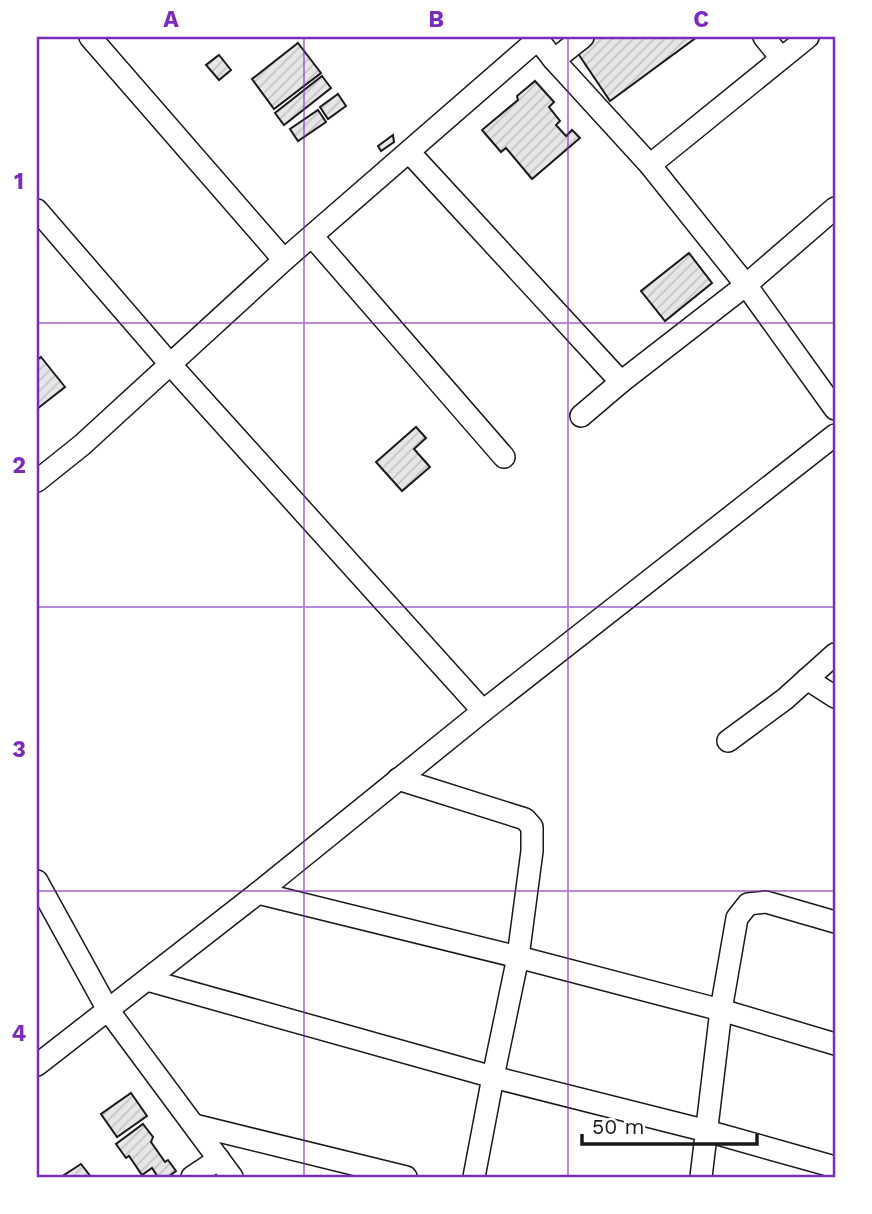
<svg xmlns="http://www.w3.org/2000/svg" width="872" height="1214" viewBox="0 0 872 1214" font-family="'Work Sans',sans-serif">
<defs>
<pattern id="building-hatch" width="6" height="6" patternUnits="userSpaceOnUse" patternTransform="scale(1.75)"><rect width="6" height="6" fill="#e6e6e6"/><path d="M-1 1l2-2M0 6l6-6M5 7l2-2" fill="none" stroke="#c5c5c5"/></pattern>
</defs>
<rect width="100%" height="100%" fill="#fff"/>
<g fill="url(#building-hatch)" stroke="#1a1a1a" stroke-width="2">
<polygon points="596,37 697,37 610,101 577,52"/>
<polygon points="298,43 321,73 274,109 252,79"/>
<polygon points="219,55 231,70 219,80 206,65"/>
<polygon points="322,76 331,88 284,125 275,113"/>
<polygon points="535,81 554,102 549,107 560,121 556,125 566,136 572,130 580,138 532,179 506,148 501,152 482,130 518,100 517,96"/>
<polygon points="338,94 346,106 328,119 320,107"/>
<polygon points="318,110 326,122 298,141 290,129"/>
<polygon points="393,135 394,142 381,151 378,146"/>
<polygon points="689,253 712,283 665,321 641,291"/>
<polygon points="41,357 65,387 37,409 37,360"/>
<polygon points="416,427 426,438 414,449 430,467 402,491 376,462"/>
<polygon points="131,1093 147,1116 117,1137 101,1114"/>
<polygon points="143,1124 153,1137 151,1142 165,1162 168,1160 176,1171 168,1177 158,1177 152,1168 142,1175 129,1156 126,1158 116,1144"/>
<polygon points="81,1164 91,1177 61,1177"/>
</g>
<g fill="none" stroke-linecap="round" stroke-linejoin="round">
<g stroke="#1a1a1a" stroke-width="24">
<g id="minor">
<polyline points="90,37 284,260"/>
<polyline points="536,37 554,60 650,165 746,285 835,409"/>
<polyline points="764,37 781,58"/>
<polyline points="554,60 583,37"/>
<polyline points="409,152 621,382"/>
<polyline points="650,165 808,37"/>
<polyline points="37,210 170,364 483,711"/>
<polyline points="312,236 504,457"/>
<polyline points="581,416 621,382 746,285 835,208"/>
<polyline points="37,481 82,445 284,260 538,39"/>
<polyline points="807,679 835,697"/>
<polyline points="728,741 785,699 835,654"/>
<polyline points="398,779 525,819 532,827 532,851 518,957 493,1077 707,1131 835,1167"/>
<polyline points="37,881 108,1010 232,1177"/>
<polyline points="258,893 483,711 835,435"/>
<polyline points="147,980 493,1077 474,1177"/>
<polyline points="37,1065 258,893 518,957 721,1010 835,1044"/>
<polyline points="194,1125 406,1177"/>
<polyline points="192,1177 219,1159"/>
<polyline points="701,1177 721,1010 737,918 748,904 766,902 835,922"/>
</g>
</g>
<use href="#minor" stroke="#fff" stroke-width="21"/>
</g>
<path fill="none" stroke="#7b2cbf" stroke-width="2" stroke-opacity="0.55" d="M 304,37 L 304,1177M 568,37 L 568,1177M 37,323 L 835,323M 37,607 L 835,607M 37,891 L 835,891"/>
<rect width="872" height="1214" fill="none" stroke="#ffffff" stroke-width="77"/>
<path d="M582 1134v10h175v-10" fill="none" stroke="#1a1a1a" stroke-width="3.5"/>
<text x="592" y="1134" font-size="21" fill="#1a1a1a" stroke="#ffffff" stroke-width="5" paint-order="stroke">50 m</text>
<rect x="38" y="38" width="796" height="1138" fill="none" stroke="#7b2cbf" stroke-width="2.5"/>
<g font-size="23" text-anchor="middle" font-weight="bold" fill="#7b2cbf">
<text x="171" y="27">A</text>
<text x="436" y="27">B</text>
<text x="701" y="27">C</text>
<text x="19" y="189">1</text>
<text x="19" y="473">2</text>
<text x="19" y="757">3</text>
<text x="19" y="1041">4</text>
</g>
</svg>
